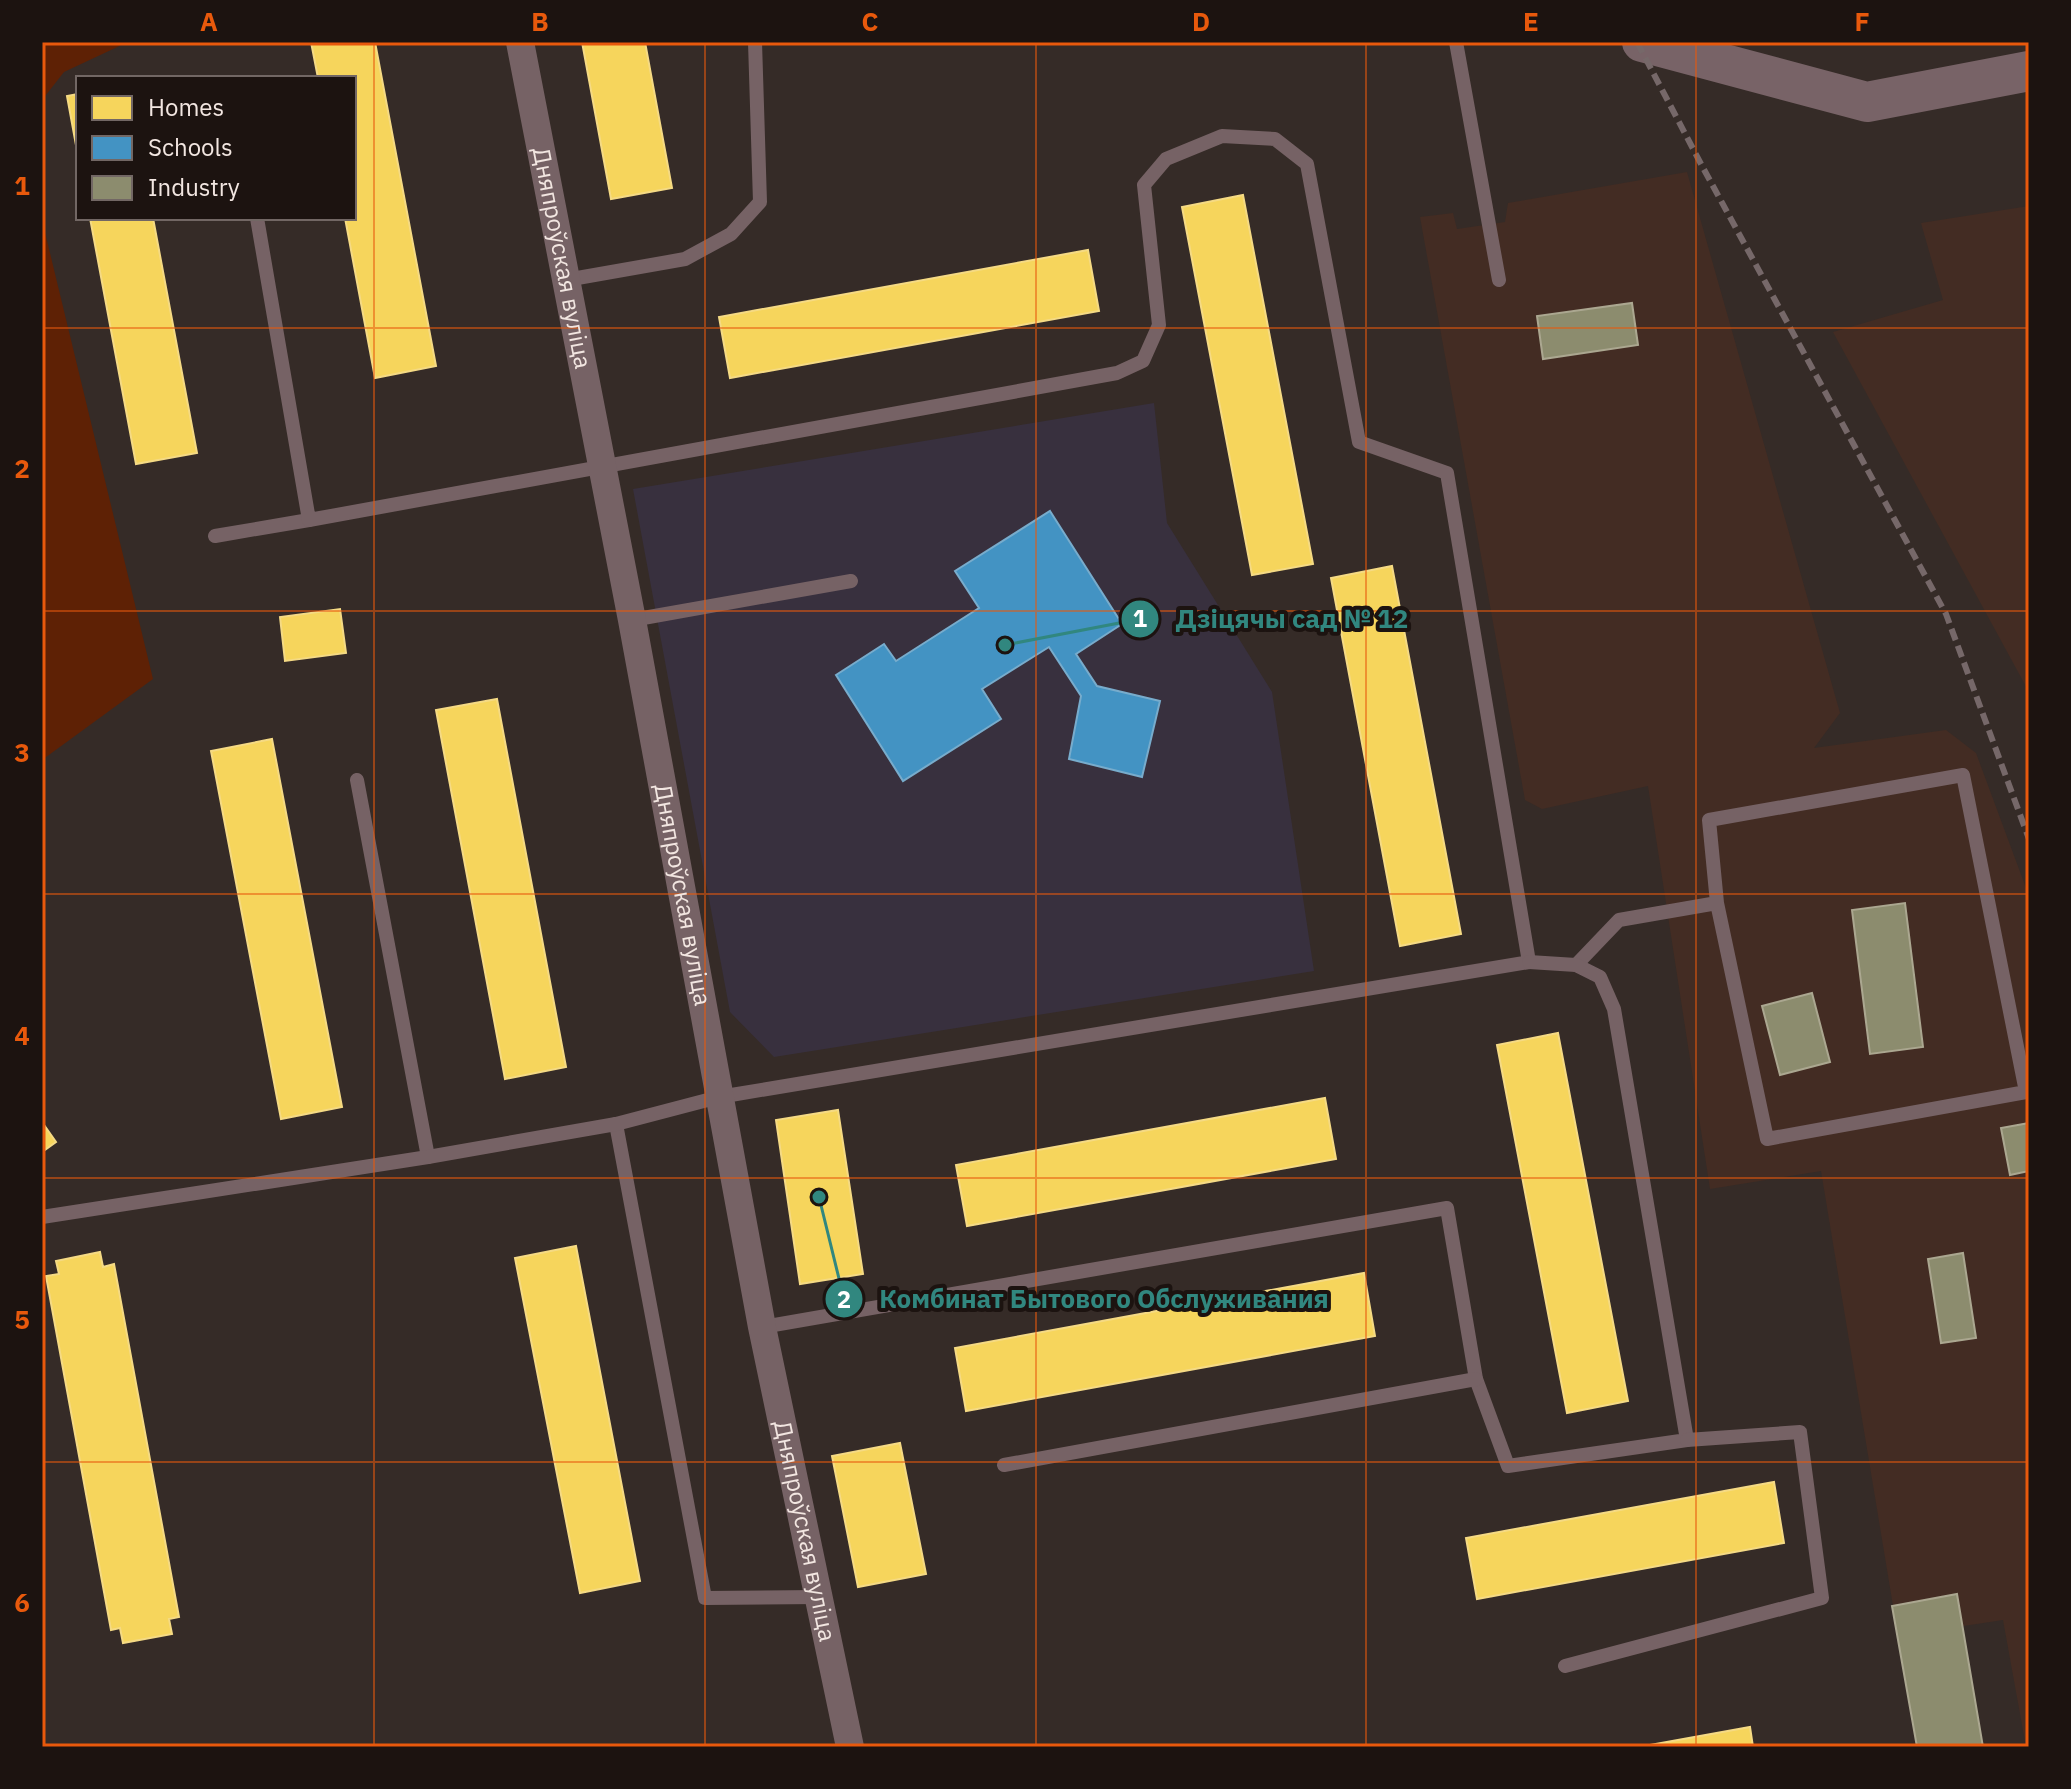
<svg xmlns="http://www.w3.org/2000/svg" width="2071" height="1789" viewBox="0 0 2071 1789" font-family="'IBM Plex Sans',sans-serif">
<rect width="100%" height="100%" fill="#352b27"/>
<g fill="#432c23">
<polygon points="1687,172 1840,713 1814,748 1946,730 1976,753 2029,896 2029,1747 2026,1747 2003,1620 1898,1636 1821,1171 1710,1189 1648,786 1542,809 1525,800 1420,217 1453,213 1457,229 1505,222 1508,203"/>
<polygon points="2029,206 2029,692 1833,332 1943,300 1921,223"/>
</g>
<polygon fill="#38303e" points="1154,403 1167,523 1272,692 1314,971 774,1057 730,1012 633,489"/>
<g fill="#5e2105">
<polygon points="42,42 128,42 64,72 42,100"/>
<polygon points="42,220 153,679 42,760"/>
</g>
<g fill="#f6d55c" stroke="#f5da84" stroke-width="2">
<polygon points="311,42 375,42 436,366 375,378 345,218 354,218 354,78 318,78"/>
<polygon points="582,42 645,42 672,188 611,199"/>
<polygon points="78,94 78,156 67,96"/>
<polygon points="1243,195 1313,564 1252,575 1182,207"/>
<polygon points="90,218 153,218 197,453 136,464"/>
<polygon points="1088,250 1099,311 730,378 719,317"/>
<polygon points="1392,566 1461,934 1400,946 1331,578"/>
<polygon points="340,609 346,653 285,661 280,617"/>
<polygon points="497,699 566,1067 505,1079 436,710"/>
<polygon points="272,739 342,1107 281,1119 211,751"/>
<polygon points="1558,1033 1628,1401 1567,1413 1497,1045"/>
<polygon points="1325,1098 1336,1159 967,1226 956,1165"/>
<polygon points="838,1110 863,1274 800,1284 776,1120"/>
<polygon points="42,1122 56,1142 42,1152"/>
<polygon points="576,1246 640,1581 580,1593 515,1258"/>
<polygon points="100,1252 103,1267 114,1264 179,1617 169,1619 172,1634 123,1643 120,1628 111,1630 46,1276 59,1274 56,1261"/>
<polygon points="1364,1273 1375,1336 966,1411 955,1348"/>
<polygon points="900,1443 926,1574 858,1587 832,1456"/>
<polygon points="1774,1482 1784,1543 1477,1599 1466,1538"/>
<polygon points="1750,1727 1753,1747 1639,1747"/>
</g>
<polygon fill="#4393c3" stroke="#78accc" stroke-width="2" points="1050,511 1122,624 1076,654 1097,686 1160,701 1142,777 1069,759 1081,696 1049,647 982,689 1001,719 903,781 836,675 884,644 896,661 979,608 955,571"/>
<g fill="#8c8c6e" stroke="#aba790" stroke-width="2">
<polygon points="1632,303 1638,345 1543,359 1537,316"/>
<polygon points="1905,903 1923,1047 1870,1054 1852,910"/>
<polygon points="1812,993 1830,1062 1780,1075 1762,1006"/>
<polygon points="2029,1123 2029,1171 2010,1175 2001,1128"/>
<polygon points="1963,1253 1976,1338 1941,1343 1928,1259"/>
<polygon points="1957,1594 1983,1747 1917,1747 1892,1606"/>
</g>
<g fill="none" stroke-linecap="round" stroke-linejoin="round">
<g stroke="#766265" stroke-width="14">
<polyline points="1456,42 1499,280"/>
<polyline points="566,280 685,259 731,234 760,202 755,42"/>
<polyline points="215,536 309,520"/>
<polyline points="632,620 851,581"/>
<polyline points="357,780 428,1157"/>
<polyline points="1576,965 1619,920 1717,903 1767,1139 2026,1092 1963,775 1709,820 1717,903"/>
<polyline points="616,1124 705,1598 819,1597"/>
<polyline points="42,1217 428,1157 616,1124 719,1097 1529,962 1447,473 1359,442 1307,164 1275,139 1222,136 1166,159 1144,185 1159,325 1143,361 1117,373 309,520 257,218"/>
<polyline points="762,1327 1447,1208 1476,1379 1508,1466 1687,1440 1614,1009 1600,977 1576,965 1529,962"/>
<polyline points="1004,1465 1476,1379"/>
<polyline points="1565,1666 1822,1598 1800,1432 1687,1440"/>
</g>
<path stroke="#766265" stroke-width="28" id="s1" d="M 520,42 L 632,620 L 762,1327 L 850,1747"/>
<polyline stroke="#786367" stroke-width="40" points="1642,42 1867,102 2029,71"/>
<polyline stroke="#766869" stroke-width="6" stroke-dasharray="12 6" stroke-linecap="butt" points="1637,42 1701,164 1946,614 2029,839"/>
</g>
<path fill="none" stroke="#e8590c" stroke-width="2" stroke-opacity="0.55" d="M 374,42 L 374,1747M 705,42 L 705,1747M 1036,42 L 1036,1747M 1366,42 L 1366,1747M 1696,42 L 1696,1747M 42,328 L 2029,328M 42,611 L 2029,611M 42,894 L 2029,894M 42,1178 L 2029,1178M 42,1462 L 2029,1462"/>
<g text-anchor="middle" stroke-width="8" stroke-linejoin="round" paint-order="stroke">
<g font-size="24" fill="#f2e6e1" stroke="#1c1310">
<text dy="8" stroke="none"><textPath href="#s1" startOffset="220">Дняпроўская вуліца</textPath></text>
<text dy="8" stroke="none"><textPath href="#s1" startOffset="868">Дняпроўская вуліца</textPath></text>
<text dy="8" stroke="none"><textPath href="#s1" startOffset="1516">Дняпроўская вуліца</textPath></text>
</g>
</g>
<path fill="none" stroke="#31877f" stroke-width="3" d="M1005 645L1140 619M819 1197L844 1299"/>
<g fill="#31877f" stroke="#1c1310" stroke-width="3">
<circle cx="1005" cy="645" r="8"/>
<circle cx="819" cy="1197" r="8"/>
<circle cx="1140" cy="619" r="20"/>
<circle cx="844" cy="1299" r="20"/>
</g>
<g font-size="24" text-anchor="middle" font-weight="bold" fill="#fff">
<text x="1140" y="627">1</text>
<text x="844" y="1308">2</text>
</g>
<g font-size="26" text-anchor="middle" font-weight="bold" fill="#31877f" stroke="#1c1310" stroke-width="8" stroke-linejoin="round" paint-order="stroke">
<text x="1292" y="628">Дзіцячы сад № 12</text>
<text x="1104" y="1308">Комбинат Бытового Обслуживания</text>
</g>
<rect width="2071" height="1789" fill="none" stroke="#1c1310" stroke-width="88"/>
<rect x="76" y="76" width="280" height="144" fill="#1c1310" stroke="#726764" stroke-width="2"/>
<rect x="92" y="96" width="40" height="24" fill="#f6d55c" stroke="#726764" stroke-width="2"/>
<text x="148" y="116" font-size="24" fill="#f2e6e1">Homes</text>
<rect x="92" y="136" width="40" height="24" fill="#4393c3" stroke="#726764" stroke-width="2"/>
<text x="148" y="156" font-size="24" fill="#f2e6e1">Schools</text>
<rect x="92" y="176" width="40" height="24" fill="#8c8c6e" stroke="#726764" stroke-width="2"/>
<text x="148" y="196" font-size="24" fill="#f2e6e1">Industry</text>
<rect x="44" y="44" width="1983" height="1701" fill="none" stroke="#e8590c" stroke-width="3"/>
<g font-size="26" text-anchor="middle" font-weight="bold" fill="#e8590c">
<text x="209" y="31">A</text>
<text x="540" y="31">B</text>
<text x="870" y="31">C</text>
<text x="1201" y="31">D</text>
<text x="1531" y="31">E</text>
<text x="1862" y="31">F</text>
<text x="22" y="195">1</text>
<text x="22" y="478">2</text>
<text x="22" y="762">3</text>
<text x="22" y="1045">4</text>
<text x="22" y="1329">5</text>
<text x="22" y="1612">6</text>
</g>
</svg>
